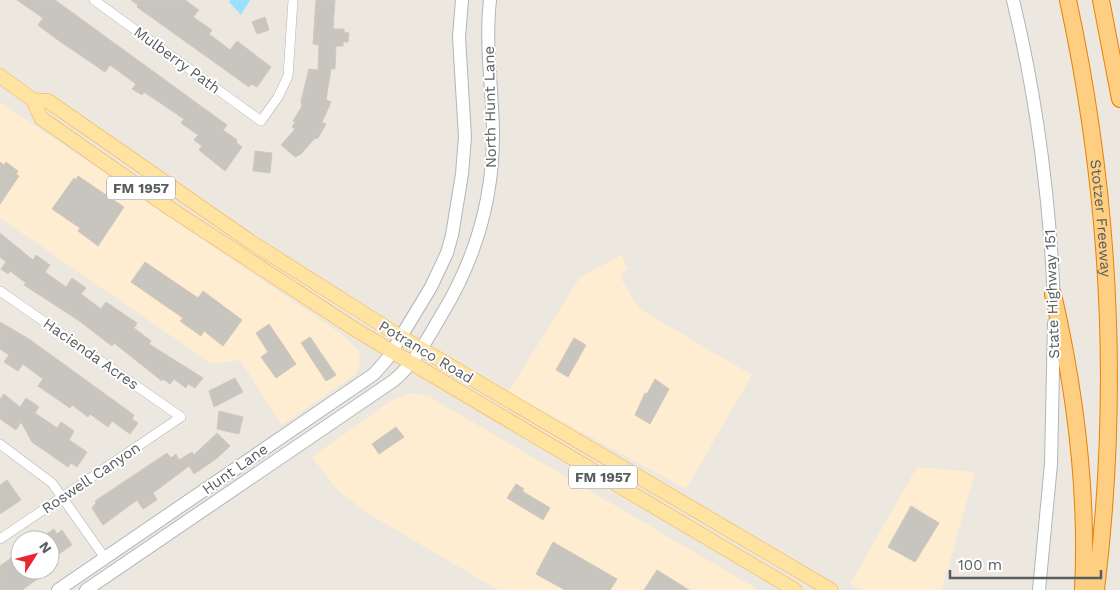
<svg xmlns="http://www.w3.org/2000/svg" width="1120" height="590" viewBox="0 0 1120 590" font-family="'Work Sans',sans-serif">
<rect width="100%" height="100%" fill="#ece7df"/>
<g fill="#feedd1">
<polygon points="0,102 343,335 359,351 360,364 355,375 282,425 240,360 212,364 0,218"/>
<polygon points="621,255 628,268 622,274 622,280 636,304 643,311 752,375 686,489 508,392 580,277"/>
<polygon points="411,393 430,397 759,590 498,590 369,514 339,492 312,457 392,400"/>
<polygon points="917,467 975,472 942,590 860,590 850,584"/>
</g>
<polygon fill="#9be1ff" points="230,0 250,0 241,15 229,2"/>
<g fill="#c8c4be" stroke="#d0c8bd">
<polygon points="17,0 55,0 227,125 223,130 237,140 236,142 242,147 225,171 199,150 202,146 194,140 198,135 181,123 184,119 144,92 142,95 132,89 136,84 110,65 105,72 55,38 38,25 43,18"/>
<polygon points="131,0 185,0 199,10 193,17 212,30 209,34 230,50 237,41 271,67 257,87 251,84 249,87 137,7 138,5"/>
<polygon points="316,0 335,0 333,29 344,29 344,32 349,33 348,42 343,42 343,46 336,46 335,69 331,69 326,100 331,102 322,122 326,124 318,138 314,139 301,154 295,157 281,145 295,129 292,127 295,122 293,121 302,106 301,101 309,69 318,70 319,45 313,44"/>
<polygon points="265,17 269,30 257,34 252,22"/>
<polygon points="255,151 272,153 270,173 253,171"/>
<polygon points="0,162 4,165 6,162 18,171 16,174 19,176 0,204"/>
<polygon points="78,176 124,207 98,246 78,231 80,228 52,209 74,178 76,180"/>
<polygon points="0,233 33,260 36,255 50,265 45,272 66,287 72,278 86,288 81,294 101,309 106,302 137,323 134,328 151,341 149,344 203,378 195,388 188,384 186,388 174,379 170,384 163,379 162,381 114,343 112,346 78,320 24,285 26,283 10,271 8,274 1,269 6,262 0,257"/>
<polygon points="145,262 198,298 203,291 242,320 223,346 204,331 201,336 180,321 183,318 131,282"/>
<polygon points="0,322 29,339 134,415 132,419 138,423 130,434 112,421 108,427 90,414 88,417 72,405 70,408 38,386 43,379 23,364 18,371 4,362 9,355 0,349"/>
<polygon points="269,324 296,364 276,378 261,357 268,352 256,333"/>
<polygon points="310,337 336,375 326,381 301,343"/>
<polygon points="574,338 586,345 568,377 556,370"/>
<polygon points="235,378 243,392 214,407 209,391"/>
<polygon points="655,379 669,389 650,424 635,415 645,393 647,394"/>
<polygon points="4,394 20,407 26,398 39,407 35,413 57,428 61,422 74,431 69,440 87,452 77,467 71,463 68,467 32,442 21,422 16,430 0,419 0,399"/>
<polygon points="219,411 243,417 239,434 217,429"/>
<polygon points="396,427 404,437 379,454 372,444"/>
<polygon points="217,433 230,446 216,459 194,474 189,466 153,493 157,500 143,509 137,500 103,525 92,508 96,503 95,501 167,453 171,458 176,454 179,460 192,452 194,455"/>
<polygon points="7,480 21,500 0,514 0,485"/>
<polygon points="516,484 524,489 522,491 550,508 543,520 507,498"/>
<polygon points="911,506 939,523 915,562 888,547"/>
<polygon points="54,529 57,534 62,530 72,545 50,560 50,540 45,535"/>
<polygon points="553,542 617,579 610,590 565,590 536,574"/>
<polygon points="20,552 20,570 39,570 43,575 22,590 0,590 0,566"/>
<polygon points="657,570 689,590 644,590"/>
</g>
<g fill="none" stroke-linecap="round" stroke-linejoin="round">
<g stroke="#b2b6ba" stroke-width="10">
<g id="minor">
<polyline points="94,0 261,121 278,97 288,76 293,0"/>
<polyline points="0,291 181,417 0,539"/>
<polyline points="0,444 52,483 105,558"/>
</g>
</g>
<g stroke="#b1b6ba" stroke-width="14">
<g id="secondary">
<path d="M 1013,0 C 1037,99 1050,201 1054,303"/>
<polyline points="58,590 374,374 388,358 431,287 447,253 452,235 462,174 465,137 459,37 462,0"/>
<path d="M 86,590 L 393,381 C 415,363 428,338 442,314 C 476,258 494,195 493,129 C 492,86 485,43 490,0"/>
<polyline points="1039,590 1051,464 1054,323"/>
</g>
</g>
<g stroke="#f2af51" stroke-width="15">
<g id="primary">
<polyline points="0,76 33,100 41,118 171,209 356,330 795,590"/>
<polyline points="33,100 48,101 251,242 401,337 831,590"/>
</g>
</g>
<g stroke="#ea8100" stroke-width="18">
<g id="motorway">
<path id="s1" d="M 1068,0 C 1110,194 1120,393 1096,590"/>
<polyline points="1101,0 1120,99"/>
<path d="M 1053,294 C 1075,390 1088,492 1083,590"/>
</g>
</g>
<use href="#minor" stroke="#fff" stroke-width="9"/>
<use href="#secondary" stroke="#fff" stroke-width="12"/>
<use href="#primary" stroke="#ffe3a0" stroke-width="14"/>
<use href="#motorway" stroke="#fece83" stroke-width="16"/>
</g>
<g text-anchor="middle" stroke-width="4" stroke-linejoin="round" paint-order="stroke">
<g fill="#fff" stroke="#8a8e90" stroke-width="1">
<rect x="107" y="176.5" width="68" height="23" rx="4"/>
<rect x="569" y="465.5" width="68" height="23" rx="4"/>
</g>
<g font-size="14" font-weight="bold" fill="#585d60">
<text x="141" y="193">FM 1957</text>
<text x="603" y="482">FM 1957</text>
</g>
<g font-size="15" fill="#585d60" stroke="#fff">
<text transform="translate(177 60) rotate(36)" y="5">Mulberry Path</text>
<text transform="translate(490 107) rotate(-91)" y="5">North Hunt Lane</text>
<text dy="5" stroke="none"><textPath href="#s1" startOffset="221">Stotzer Freeway</textPath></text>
<text transform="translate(1052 294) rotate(-92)" y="5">State Highway 151</text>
<text transform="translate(426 352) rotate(31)" y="5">Potranco Road</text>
<text transform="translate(91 354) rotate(35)" y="5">Hacienda Acres</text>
<text transform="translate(235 469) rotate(-35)" y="5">Hunt Lane</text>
<text transform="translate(91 478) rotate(-34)" y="5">Roswell Canyon</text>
</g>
</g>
<g transform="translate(35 555) rotate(54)"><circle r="24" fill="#ffffff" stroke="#bcbebf"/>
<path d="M0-4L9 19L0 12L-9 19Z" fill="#ea2631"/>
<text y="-8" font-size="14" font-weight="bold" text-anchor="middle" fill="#585d60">N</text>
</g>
<path d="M950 570v8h151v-8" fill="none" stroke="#585d60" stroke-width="2.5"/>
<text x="958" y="570" font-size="15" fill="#585d60" stroke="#ffffff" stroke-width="4" paint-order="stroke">100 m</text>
</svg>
